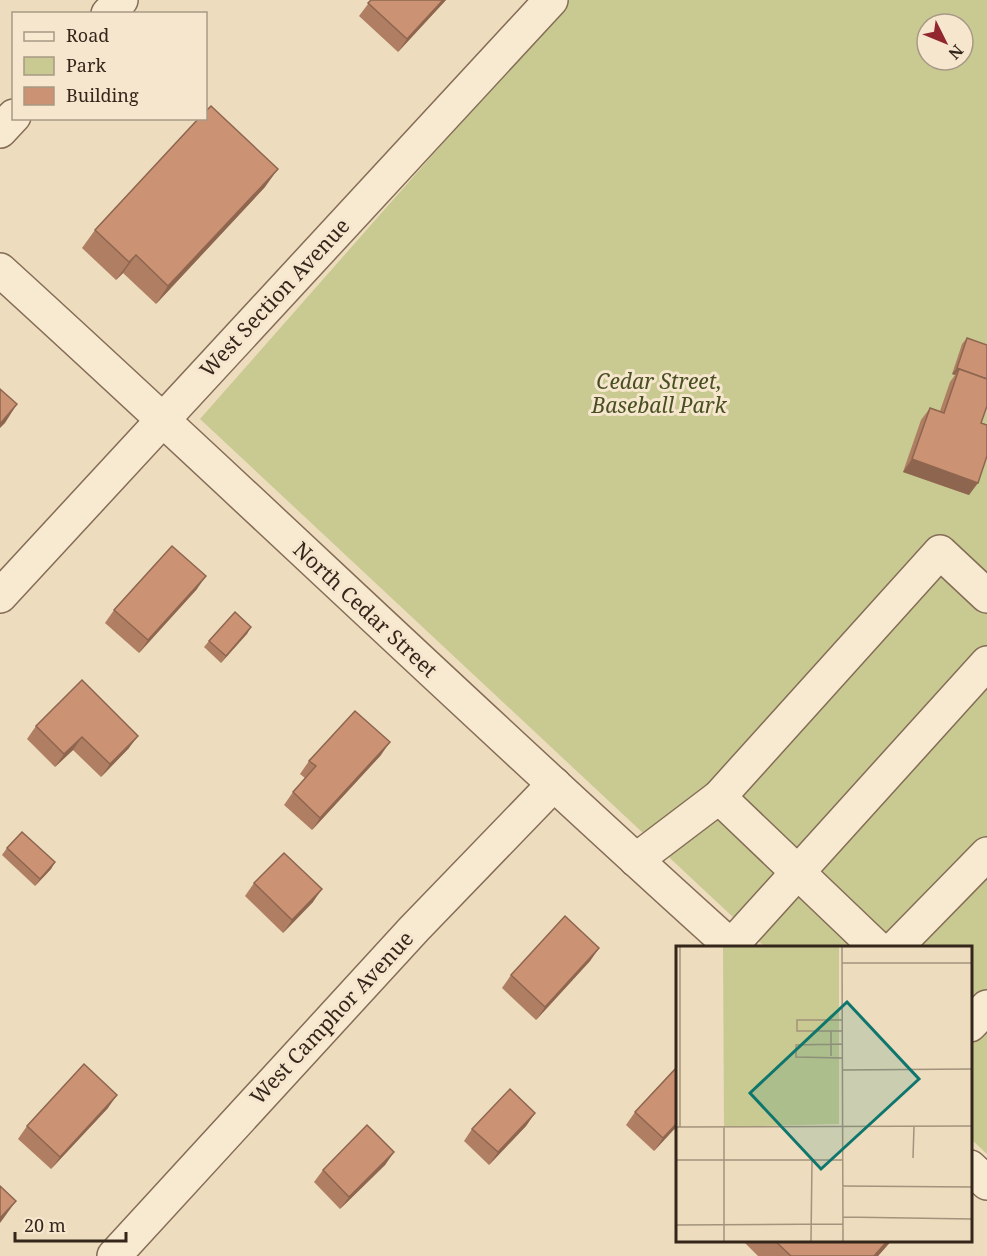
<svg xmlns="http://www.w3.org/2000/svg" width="987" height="1256" viewBox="0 0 987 1256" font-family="'Noto Serif',serif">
<rect width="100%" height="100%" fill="#eddcbd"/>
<path fill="#c8ca92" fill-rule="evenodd" d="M 569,0 L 987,0 L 987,1154 L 971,1139 L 970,947 L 765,947 L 200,419 ZM 927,24 L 963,24 L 963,60 L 927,60 Z"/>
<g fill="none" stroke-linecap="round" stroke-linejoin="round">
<g stroke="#856c57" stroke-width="36">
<g id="minor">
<polyline points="108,14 121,0"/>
<polyline points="0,131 14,116"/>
<path d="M 0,270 C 246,494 485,725 732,947"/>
<polyline points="0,596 551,0"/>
<polyline points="719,797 876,947"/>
<polyline points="636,860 719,797 940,552 987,596"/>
<polyline points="731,946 987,663"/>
<polyline points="896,947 987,854"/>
<polyline points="970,1025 987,1007"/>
<polyline points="970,1167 987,1183"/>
<polyline points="114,1256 414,929 554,784"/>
</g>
</g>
<use href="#minor" stroke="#f8ead0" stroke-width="33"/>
</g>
<g fill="#af7e63">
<polygon points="371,0 446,0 398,52 359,16"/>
<polygon points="265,187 156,304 123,273 116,280 82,248 95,230"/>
<polygon points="967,338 981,423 969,495 903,472 921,420 930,408 940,411 950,382 955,375 952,374 962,344"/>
<polygon points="197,589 139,653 105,623 114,610"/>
<polygon points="251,627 221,663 204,647 209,641"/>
<polygon points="36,726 129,748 101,777 73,750 55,767 27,739"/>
<polygon points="381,755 312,830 284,805 293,792 305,778 300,774 309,761"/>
<polygon points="7,848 55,862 51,869 35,886 2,855"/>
<polygon points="254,883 313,902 283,933 245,896"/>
<polygon points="599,948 590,961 536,1020 502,988 511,975"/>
<polygon points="678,1066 678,1125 654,1151 626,1125 635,1112"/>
<polygon points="108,1108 51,1169 18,1139 27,1126"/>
<polygon points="535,1113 526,1126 489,1165 464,1141 472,1129"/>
<polygon points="394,1152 385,1165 340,1209 314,1182 323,1170"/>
<polygon points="741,1239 893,1239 878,1256 758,1256"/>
</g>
<g fill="#8e6650">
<polygon points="443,0 446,0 398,52 407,39"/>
<polygon points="278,169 265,187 156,304 168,286"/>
<polygon points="136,255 123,273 116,280 129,262"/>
<polygon points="957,368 987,379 959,369 955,375 952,374"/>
<polygon points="17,404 5,423 0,428 0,424"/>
<polygon points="912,459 978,483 969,495 903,472"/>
<polygon points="206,576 197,589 139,653 148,640"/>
<polygon points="251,627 247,634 221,663 226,656"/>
<polygon points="138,736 129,748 101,777 110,764"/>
<polygon points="82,737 73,750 55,767 64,754"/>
<polygon points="390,742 381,755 312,830 320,818"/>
<polygon points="55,862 51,869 35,886 40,879"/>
<polygon points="322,889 313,902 283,933 292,920"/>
<polygon points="599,948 590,961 536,1020 545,1007"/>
<polygon points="117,1095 108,1108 51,1169 60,1157"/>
<polygon points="535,1113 526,1126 489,1165 498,1152"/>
<polygon points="678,1122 678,1125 654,1151 663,1138"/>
<polygon points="394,1152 385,1165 340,1209 349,1197"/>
<polygon points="16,1201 3,1219 0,1223 0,1218"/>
<polygon points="889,1239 893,1239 878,1256 874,1256"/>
</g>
<g fill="#cb9273" stroke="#8e6650" stroke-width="1.5">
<polygon points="371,0 443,0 407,39 368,3"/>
<polygon points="211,106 278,169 168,286 136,255 129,262 95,230 199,118 206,118 206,111"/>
<polygon points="967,338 987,345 987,379 957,368"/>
<polygon points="959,369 987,379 987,406 981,423 987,425 987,456 978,483 912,459 930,408 944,413"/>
<polygon points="0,389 17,404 0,424"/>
<polygon points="172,546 206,576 148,640 114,610"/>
<polygon points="235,612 251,627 226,656 209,641"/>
<polygon points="82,680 138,736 110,764 82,737 64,754 36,726"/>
<polygon points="355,711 390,742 320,818 293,792 316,766 309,761"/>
<polygon points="22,832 55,862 40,879 7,848"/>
<polygon points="284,853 322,889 292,920 254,883"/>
<polygon points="565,916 599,948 545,1007 511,975"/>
<polygon points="84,1064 117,1095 60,1157 27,1126"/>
<polygon points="678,1066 678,1122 663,1138 635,1112"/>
<polygon points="510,1089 535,1113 498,1152 472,1129"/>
<polygon points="367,1125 394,1152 349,1197 323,1170"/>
<polygon points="0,1186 16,1201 0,1218"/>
<polygon points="773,1239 889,1239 874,1256 791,1256"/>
</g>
<g text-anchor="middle" stroke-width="6" stroke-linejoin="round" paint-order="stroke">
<g font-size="21" fill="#34261b" stroke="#f5e6cd">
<text transform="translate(275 298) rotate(-47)" y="7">West Section Avenue</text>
<text transform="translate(365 610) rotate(43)" y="7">North Cedar Street</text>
<text transform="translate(332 1018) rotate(-47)" y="7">West Camphor Avenue</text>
</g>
<g font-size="21" font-style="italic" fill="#485022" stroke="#f5e6cd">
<text x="659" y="389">Cedar Street,<tspan x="659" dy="24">Baseball Park</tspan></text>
</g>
</g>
<g transform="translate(676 946)">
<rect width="296" height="296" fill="#eddcbd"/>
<path d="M 47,1 L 163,1 L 163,178 L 48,181 Z" fill="#c8ca92"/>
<path fill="none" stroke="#a3937c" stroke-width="1.5" d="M 166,1 L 167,295M 166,17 L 296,17M 155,85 L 121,85 L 121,74 L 166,74M 166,98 L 120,99 L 120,111 L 166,112M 155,110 L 155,85 L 166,85M 166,124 L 296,123M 0,181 L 296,180M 4,181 L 4,1M 237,212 L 238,180M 0,214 L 166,214M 166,240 L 296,241M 167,271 L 296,273M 0,279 L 167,278M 48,295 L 48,181M 135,295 L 136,214"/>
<path fill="#0f766e" fill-opacity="0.15" stroke="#0f766e" stroke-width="3" d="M 171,56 L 243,133 L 145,223 L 74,147 Z"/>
<rect width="296" height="296" fill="none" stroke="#34261b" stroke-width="3"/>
</g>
<rect x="12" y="12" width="195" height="108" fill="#f5e6cd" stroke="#a89986" stroke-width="1.5"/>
<rect x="24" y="32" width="30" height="9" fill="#f8ead0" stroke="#a89986" stroke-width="1.5"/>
<text x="66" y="42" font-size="18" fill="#34261b">Road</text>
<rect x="24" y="57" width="30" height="18" fill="#c8ca92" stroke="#a89986" stroke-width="1.5"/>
<text x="66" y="72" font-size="18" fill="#34261b">Park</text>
<rect x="24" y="87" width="30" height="18" fill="#cb9273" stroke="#a89986" stroke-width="1.5"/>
<text x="66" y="102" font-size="18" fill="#34261b">Building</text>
<g transform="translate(945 42) rotate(133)"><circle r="28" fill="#f5e6cd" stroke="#a89986" stroke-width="1.5"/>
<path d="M0-4.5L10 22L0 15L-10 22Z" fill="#93272f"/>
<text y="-9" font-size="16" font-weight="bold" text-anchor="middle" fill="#34261b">N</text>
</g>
<path d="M15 1232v9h111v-9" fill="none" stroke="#34261b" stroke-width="3"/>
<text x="24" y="1232" font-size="18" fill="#34261b" stroke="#f5e6cd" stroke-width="4.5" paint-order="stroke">20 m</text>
</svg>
